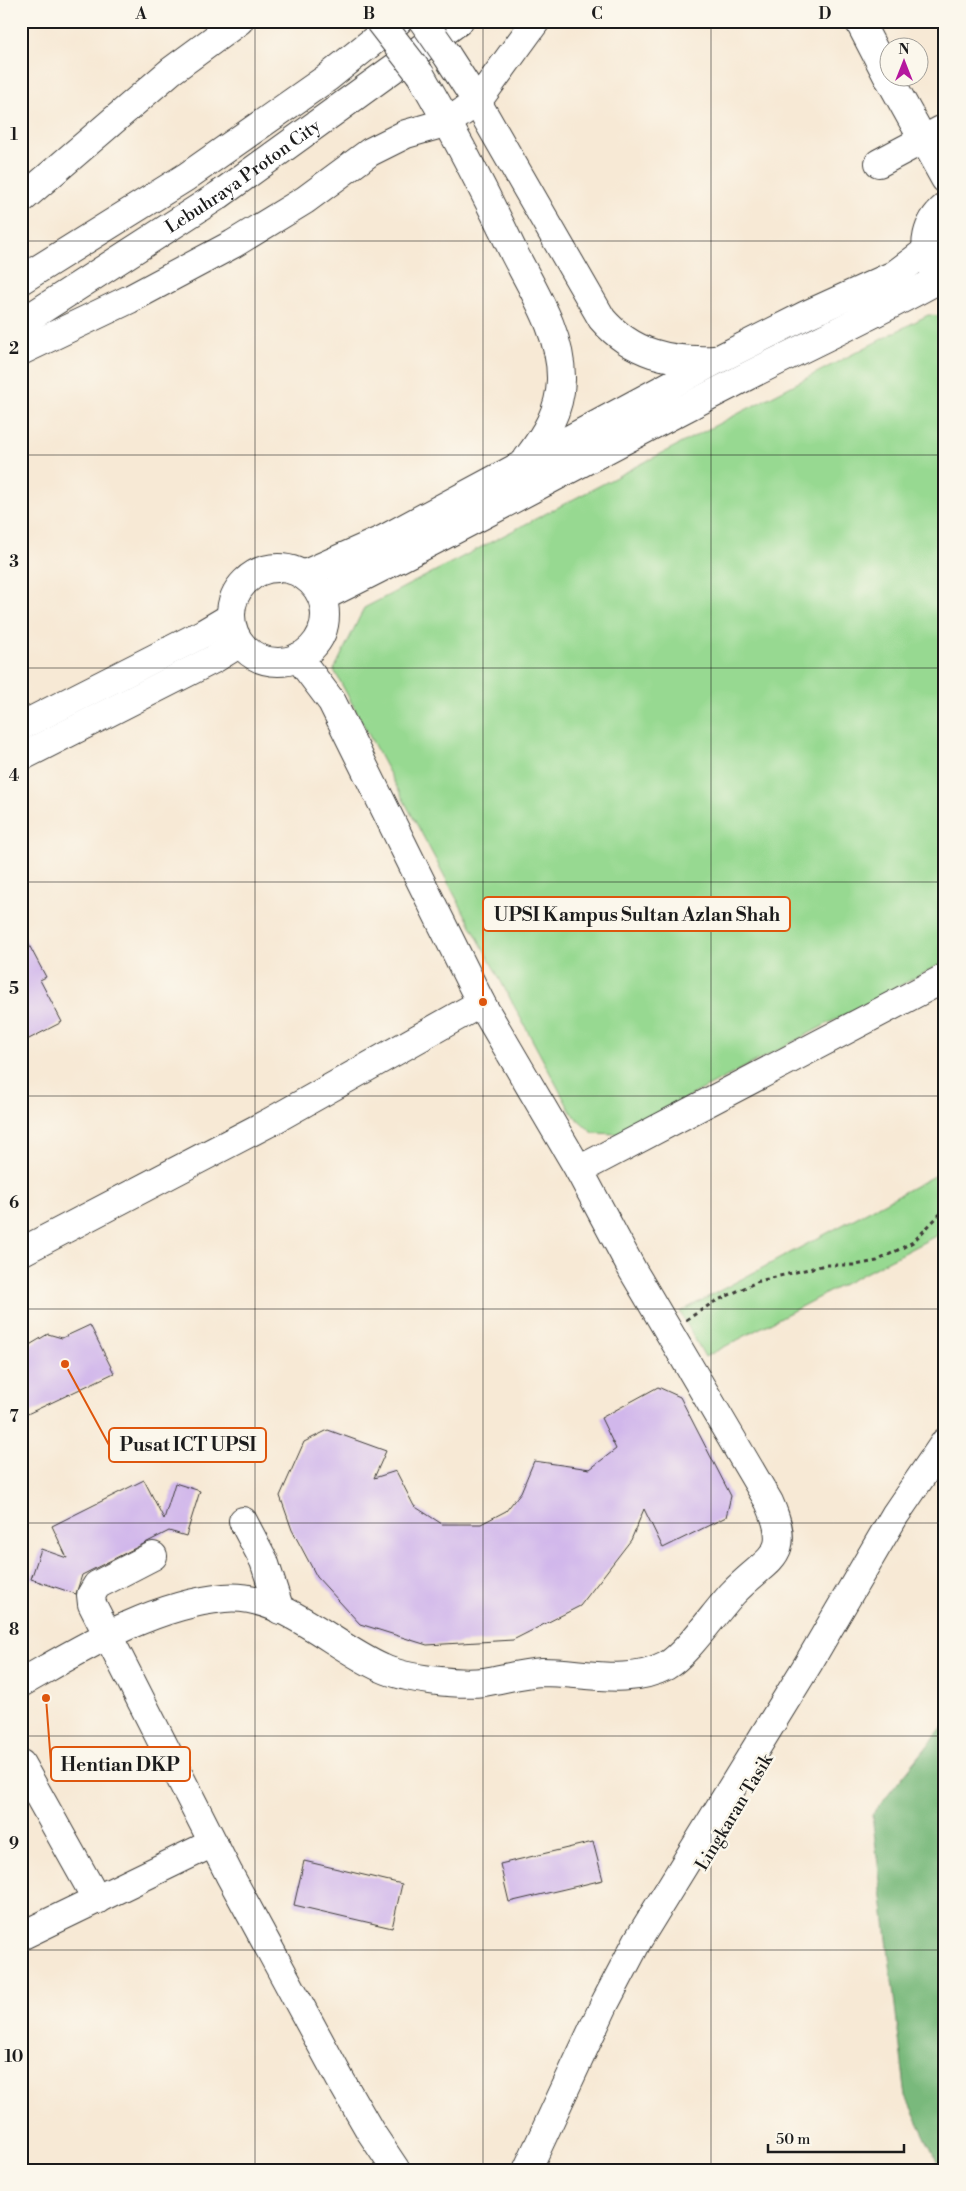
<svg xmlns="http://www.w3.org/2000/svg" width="966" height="2191" viewBox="0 0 966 2191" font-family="'Libre Bodoni',serif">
<rect width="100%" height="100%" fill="#fbf7ec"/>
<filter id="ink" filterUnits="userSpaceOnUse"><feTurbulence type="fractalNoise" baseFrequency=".02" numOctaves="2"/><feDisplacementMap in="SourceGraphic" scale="10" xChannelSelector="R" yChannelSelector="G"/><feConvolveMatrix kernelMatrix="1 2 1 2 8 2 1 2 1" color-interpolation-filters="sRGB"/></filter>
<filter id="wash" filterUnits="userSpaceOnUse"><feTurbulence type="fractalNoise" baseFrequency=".0096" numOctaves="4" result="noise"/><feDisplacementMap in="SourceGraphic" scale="20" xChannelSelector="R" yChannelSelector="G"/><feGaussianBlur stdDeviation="1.12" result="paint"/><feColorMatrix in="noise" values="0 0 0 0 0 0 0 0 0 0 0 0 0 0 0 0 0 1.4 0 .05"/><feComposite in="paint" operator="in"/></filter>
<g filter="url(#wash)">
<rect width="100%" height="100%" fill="#f7e9d5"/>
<g fill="#97d991" stroke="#5a7a56">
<polygon points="928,315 945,316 945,962 618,1134 593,1133 572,1114 334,670 364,608"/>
<polygon points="945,1170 945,1231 705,1357 680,1312"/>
</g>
<polygon fill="#79b97b" stroke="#4a6a4c" points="945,1724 945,2170 941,2170 906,2097 872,1815"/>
<g id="blocks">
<g fill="#d1b7eb">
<polygon points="21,930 46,977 40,980 62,1022 21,1043"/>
<polygon points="90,1325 114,1373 21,1417 21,1355 26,1347 48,1334 62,1338"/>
<polygon points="658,1387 680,1397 731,1496 726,1517 663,1548 644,1509 631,1540 580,1606 513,1640 427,1645 360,1624 317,1577 292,1530 280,1496 304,1442 328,1430 386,1451 374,1478 396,1471 414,1506 442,1524 481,1524 506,1511 521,1492 534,1461 590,1469 616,1449 601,1418"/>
<polygon points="144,1480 164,1519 175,1483 200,1491 186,1536 169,1531 82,1575 76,1594 31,1579 41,1549 67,1558 52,1526"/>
<polygon points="593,1842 603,1880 509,1902 500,1864"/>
<polygon points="304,1861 402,1884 392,1928 294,1905"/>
</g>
</g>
</g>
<g filter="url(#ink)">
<use href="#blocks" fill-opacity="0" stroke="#3d3b38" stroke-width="1"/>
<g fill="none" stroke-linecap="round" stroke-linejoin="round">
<g stroke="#3d3b38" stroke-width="30">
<g id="minor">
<polyline points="859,21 888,77"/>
<path d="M 446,54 L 477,102 L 602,319 C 632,354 670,362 715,360"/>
<path d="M 420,74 C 454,132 485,192 514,253 C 534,292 562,335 561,380 C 560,412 545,435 527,459"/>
<polyline points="889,78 945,179"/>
<polyline points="879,163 941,130"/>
<path d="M 933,268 C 920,247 927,222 945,207"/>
<circle cx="278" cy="615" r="47"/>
<polyline points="303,575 384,539 717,360 806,315 894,275 926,251"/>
<path d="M 322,597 C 460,530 594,454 732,384 C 801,348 873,316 941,278"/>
<polyline points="21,726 204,633 231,617"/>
<polyline points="21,757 214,659 240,643"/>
<polyline points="579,1170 945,978"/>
<polyline points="21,1252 270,1122 481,1003"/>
<polyline points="243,1521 264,1561 280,1610"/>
<polyline points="153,1556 97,1585 91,1595 92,1604 229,1874 340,2079 370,2131 396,2170"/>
<path d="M 21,1683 C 83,1648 151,1605 224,1598 C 281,1592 332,1646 382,1668 C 405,1679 459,1685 484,1682 C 503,1679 523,1673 542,1672 C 583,1672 628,1686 666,1666 C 687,1654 715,1612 733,1593 C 768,1556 794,1558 769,1502 L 633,1271 L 579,1170 L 481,1003 L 332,702 L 298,657"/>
<polyline points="21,1764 97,1900"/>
<polyline points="21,1936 213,1843"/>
<polyline points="527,2170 605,2003 638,1940 808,1664 895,1515 945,1442"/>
</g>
</g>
<g stroke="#3d3b38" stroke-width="30">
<g id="major">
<polyline points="21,200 171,71 239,21"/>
<polyline points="21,280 186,177 327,78 398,21"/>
<path id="s1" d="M 21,323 L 219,195 L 459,21"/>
<polyline points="21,351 130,299 233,244 305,200 370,152 406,134 448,122 477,102 536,21"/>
</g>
</g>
<polyline stroke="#3d3b38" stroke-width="3" stroke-dasharray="4 4" stroke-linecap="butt" points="686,1320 714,1302 759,1281 825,1265 855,1265 877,1261 913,1242 945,1209"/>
<use href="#minor" stroke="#fff" stroke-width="28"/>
<use href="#major" stroke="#fff" stroke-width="28"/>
<g stroke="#3d3b38" stroke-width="30" stroke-linecap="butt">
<g id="minor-bridge">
<polyline points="379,21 420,74"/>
<polyline points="423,21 446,54"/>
</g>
</g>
<use href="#minor-bridge" stroke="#fff" stroke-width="28"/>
</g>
</g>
<path fill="none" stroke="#1c1c1c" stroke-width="1" stroke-opacity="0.55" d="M 255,21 L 255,2170M 483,21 L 483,2170M 711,21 L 711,2170M 21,241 L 945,241M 21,455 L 945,455M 21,668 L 945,668M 21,882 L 945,882M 21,1096 L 945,1096M 21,1309 L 945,1309M 21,1523 L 945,1523M 21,1736 L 945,1736M 21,1950 L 945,1950"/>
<g text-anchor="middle" stroke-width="5" stroke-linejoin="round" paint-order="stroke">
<g font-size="18" fill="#1c1c1c" stroke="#fbf7ec">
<text dy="6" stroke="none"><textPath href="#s1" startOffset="266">Lebuhraya Proton City</textPath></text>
<text transform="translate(734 1812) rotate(-59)" y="6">Lingkaran Tasik</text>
</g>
</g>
<path fill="none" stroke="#de560d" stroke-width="2" d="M483 1002L483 914M65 1364L109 1445M46 1698L51 1764"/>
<g fill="#de560d" stroke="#fbf7ec" stroke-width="2">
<circle cx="483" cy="1002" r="5"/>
<circle cx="65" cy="1364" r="5"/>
<circle cx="46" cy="1698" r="5"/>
</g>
<g fill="#fbf7ec" stroke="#de560d" stroke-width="2">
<rect x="483" y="897" width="307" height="34" rx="5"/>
<rect x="109" y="1428" width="157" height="34" rx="5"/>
<rect x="51" y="1747" width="139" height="34" rx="5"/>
</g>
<g font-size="19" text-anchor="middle" font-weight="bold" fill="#1c1c1c">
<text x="637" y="921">UPSI Kampus Sultan Azlan Shah</text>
<text x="188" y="1451">Pusat ICT UPSI</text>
<text x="120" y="1771">Hentian DKP</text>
</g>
<rect width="966" height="2191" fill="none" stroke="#fbf7ec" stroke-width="55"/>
<g transform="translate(904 62)"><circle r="24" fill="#fbf7ec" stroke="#a29f99"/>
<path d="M0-4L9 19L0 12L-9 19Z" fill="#b5179e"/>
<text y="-8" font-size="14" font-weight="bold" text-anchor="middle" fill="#1c1c1c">N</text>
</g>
<path d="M768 2144v8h136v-8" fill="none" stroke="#1c1c1c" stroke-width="2.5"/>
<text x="776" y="2144" font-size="15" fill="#1c1c1c" stroke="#fbf7ec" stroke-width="4" paint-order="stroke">50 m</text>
<rect x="28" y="28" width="910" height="2136" fill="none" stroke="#1c1c1c" stroke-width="2"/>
<g font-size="16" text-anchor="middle" font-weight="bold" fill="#1c1c1c">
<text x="141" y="19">A</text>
<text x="369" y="19">B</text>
<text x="597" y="19">C</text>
<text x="825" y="19">D</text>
<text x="14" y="140">1</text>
<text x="14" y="354">2</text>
<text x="14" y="567">3</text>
<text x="14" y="781">4</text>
<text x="14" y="994">5</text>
<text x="14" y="1208">6</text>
<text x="14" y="1422">7</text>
<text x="14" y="1635">8</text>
<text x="14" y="1849">9</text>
<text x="14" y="2062">10</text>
</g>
</svg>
